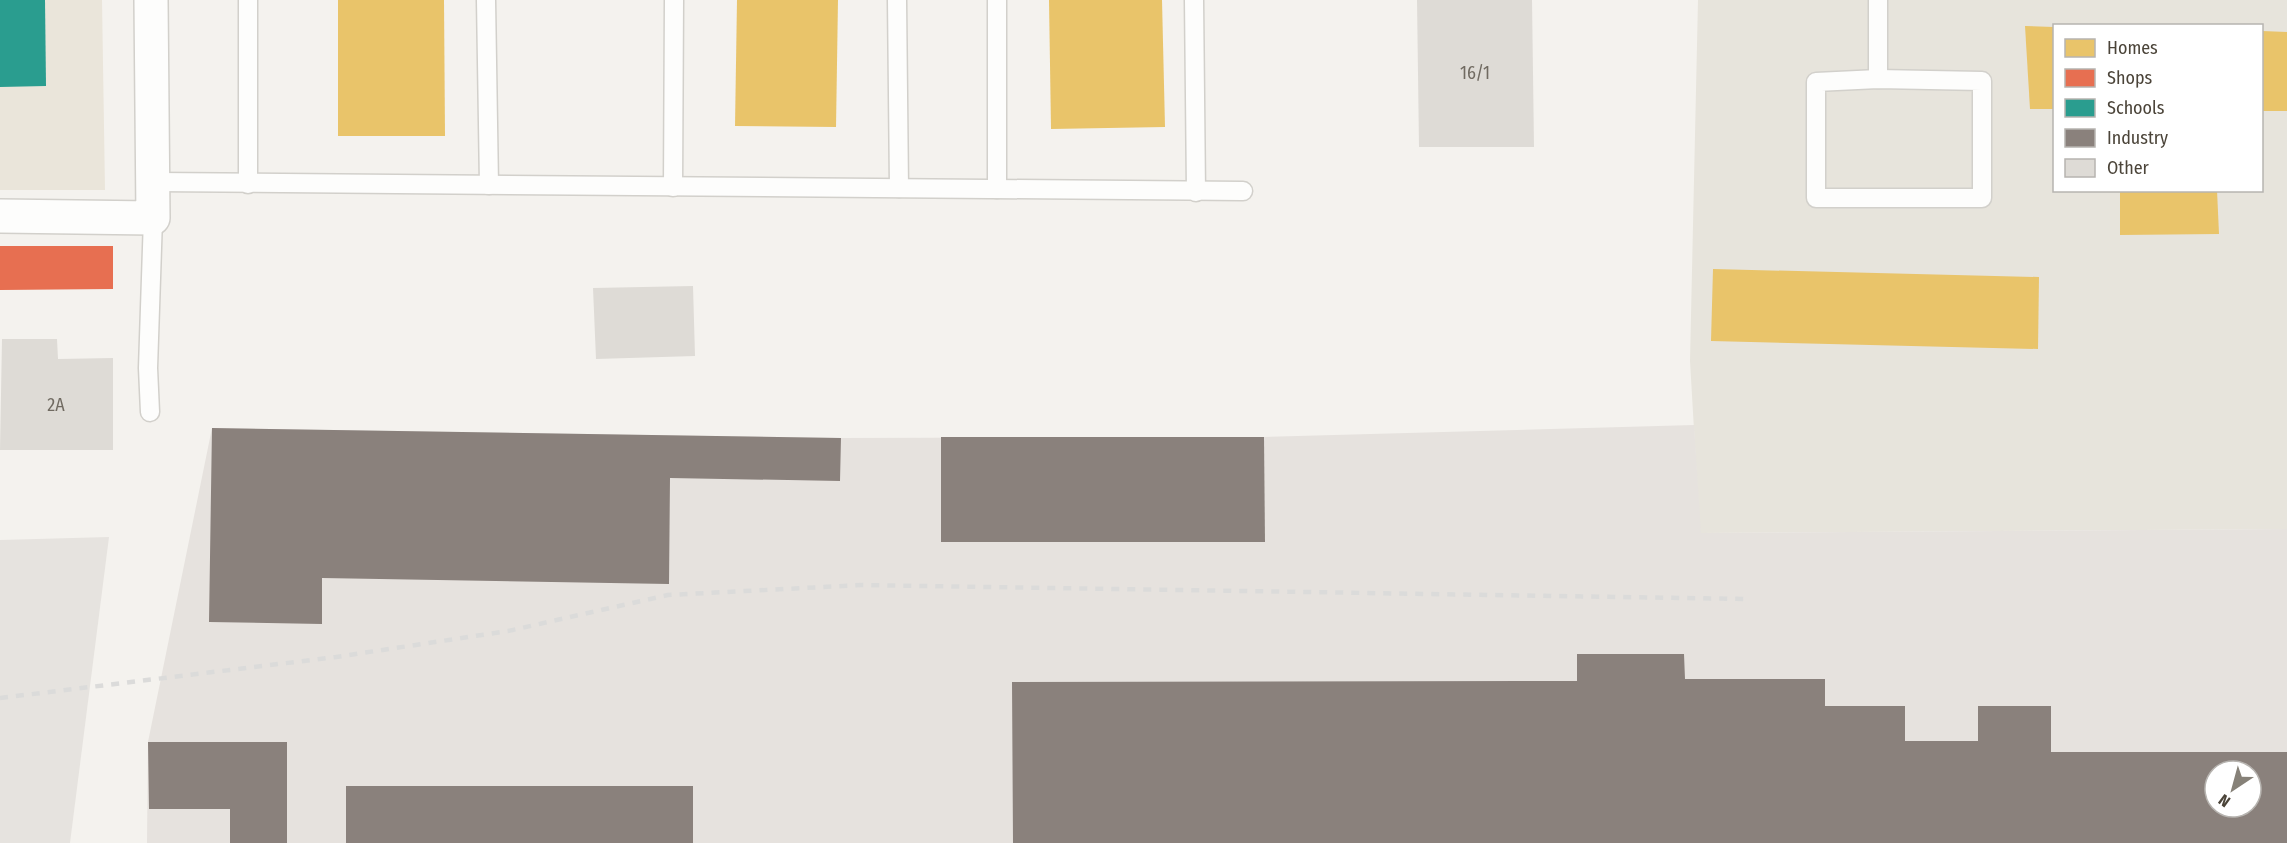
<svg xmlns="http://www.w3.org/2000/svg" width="2287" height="843" viewBox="0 0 2287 843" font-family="'Fira Sans Condensed',sans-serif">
<rect width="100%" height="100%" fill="#f4f2ee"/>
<path fill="#e7e4dc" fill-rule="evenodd" d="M 1698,0 L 2287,0 L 2287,529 L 1700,533 L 1690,361 ZM 2054,26 L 2262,26 L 2262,190 L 2054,190 Z"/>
<path fill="#e6e2de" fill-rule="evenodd" d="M 1694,425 L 1701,533 L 2287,529 L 2287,843 L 147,843 L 148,742 L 212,428 L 841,438 L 1264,437 ZM 2215,771 L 2251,771 L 2251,807 L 2215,807 Z"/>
<polygon fill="#eae5da" points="0,0 102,0 105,190 0,190"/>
<polygon fill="#e6e3df" points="109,537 70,843 0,843 0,540"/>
<g fill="#e9c46a">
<polygon points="338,0 444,0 445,136 338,136"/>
<polygon points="737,0 838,0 836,127 735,126"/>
<polygon points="1049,0 1162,0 1165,127 1051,129"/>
<polygon points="2025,26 2054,27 2054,109 2030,109"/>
<polygon points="2262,31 2287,32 2287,111 2262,111"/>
<polygon points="2120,190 2217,190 2219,234 2120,235"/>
<polygon points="1713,269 2039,277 2038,349 1711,341"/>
</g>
<polygon fill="#e76f51" points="0,246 113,246 113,289 0,290"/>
<polygon fill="#2a9d8f" points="0,0 45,0 46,86 0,87"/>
<g fill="#8a817c" fill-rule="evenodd">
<polygon points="212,428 841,438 840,481 670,478 669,584 322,578 322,624 209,622"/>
<polygon points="941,437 1264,437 1265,542 941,542"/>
<path d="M 1577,654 L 1684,654 L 1685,679 L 1825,679 L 1825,706 L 1905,706 L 1905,741 L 1978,741 L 1978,706 L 2051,706 L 2051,752 L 2287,752 L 2287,843 L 1013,843 L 1012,682 L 1577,681 ZM 2215,771 L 2251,771 L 2251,807 L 2215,807 Z"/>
<polygon points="148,742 287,742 287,843 230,843 230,809 149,809"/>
<rect x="346" y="786" width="347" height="57"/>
</g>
<g fill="#dedbd6">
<polygon points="1417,0 1532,0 1534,147 1419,147"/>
<polygon points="693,286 695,356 596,359 593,288"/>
<polygon points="2,339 57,339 58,359 113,358 113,450 0,450"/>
</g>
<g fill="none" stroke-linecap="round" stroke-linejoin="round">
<g stroke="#d2d0cb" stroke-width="21">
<g id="lane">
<polyline points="248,0 248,184"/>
<polyline points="486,0 489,185"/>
<polyline points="897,0 899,188"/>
<polyline points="1194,0 1196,192"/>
<polyline points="1878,0 1878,79"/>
<polygon points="1878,79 1982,81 1982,198 1816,198 1816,82"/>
<polyline points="155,182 1243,191"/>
<polyline points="673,187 674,0"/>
<polyline points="997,189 997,0"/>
<polyline points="150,412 148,368 153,218"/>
</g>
</g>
<g stroke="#d2d0cb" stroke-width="36">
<polyline id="street" points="0,216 153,218 151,0"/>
</g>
<use href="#lane" stroke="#fdfdfc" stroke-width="18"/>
<use href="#street" stroke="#fdfdfc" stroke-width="33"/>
<polyline stroke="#dbdbda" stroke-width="4.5" stroke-dasharray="8 8" stroke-linecap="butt" points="0,698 336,657 508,631 668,595 862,585 1746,599"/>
</g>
<g text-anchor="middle" stroke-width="6" stroke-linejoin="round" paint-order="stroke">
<g font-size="18" fill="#706a61">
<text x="1475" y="79">16/1</text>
<text x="56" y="411">2А</text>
</g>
</g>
<rect x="2053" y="24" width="210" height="168" fill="#ffffff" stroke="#b7b4b0" stroke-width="1.5"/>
<rect x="2065" y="39" width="30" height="18" fill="#e9c46a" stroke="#b7b4b0" stroke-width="1.5"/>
<text x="2107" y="54" font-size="18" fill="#4b4439">Homes</text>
<rect x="2065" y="69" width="30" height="18" fill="#e76f51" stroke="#b7b4b0" stroke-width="1.5"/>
<text x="2107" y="84" font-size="18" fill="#4b4439">Shops</text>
<rect x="2065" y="99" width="30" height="18" fill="#2a9d8f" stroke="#b7b4b0" stroke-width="1.5"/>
<text x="2107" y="114" font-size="18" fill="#4b4439">Schools</text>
<rect x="2065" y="129" width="30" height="18" fill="#8a817c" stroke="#b7b4b0" stroke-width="1.5"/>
<text x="2107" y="144" font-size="18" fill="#4b4439">Industry</text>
<rect x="2065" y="159" width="30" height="18" fill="#dedbd6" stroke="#b7b4b0" stroke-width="1.5"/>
<text x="2107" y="174" font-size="18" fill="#4b4439">Other</text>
<g transform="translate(2233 789) rotate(216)"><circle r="28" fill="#ffffff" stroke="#b7b4b0" stroke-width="1.5"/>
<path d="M0-4.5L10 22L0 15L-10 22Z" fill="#868178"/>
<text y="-9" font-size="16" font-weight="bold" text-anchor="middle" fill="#4b4439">N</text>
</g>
</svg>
